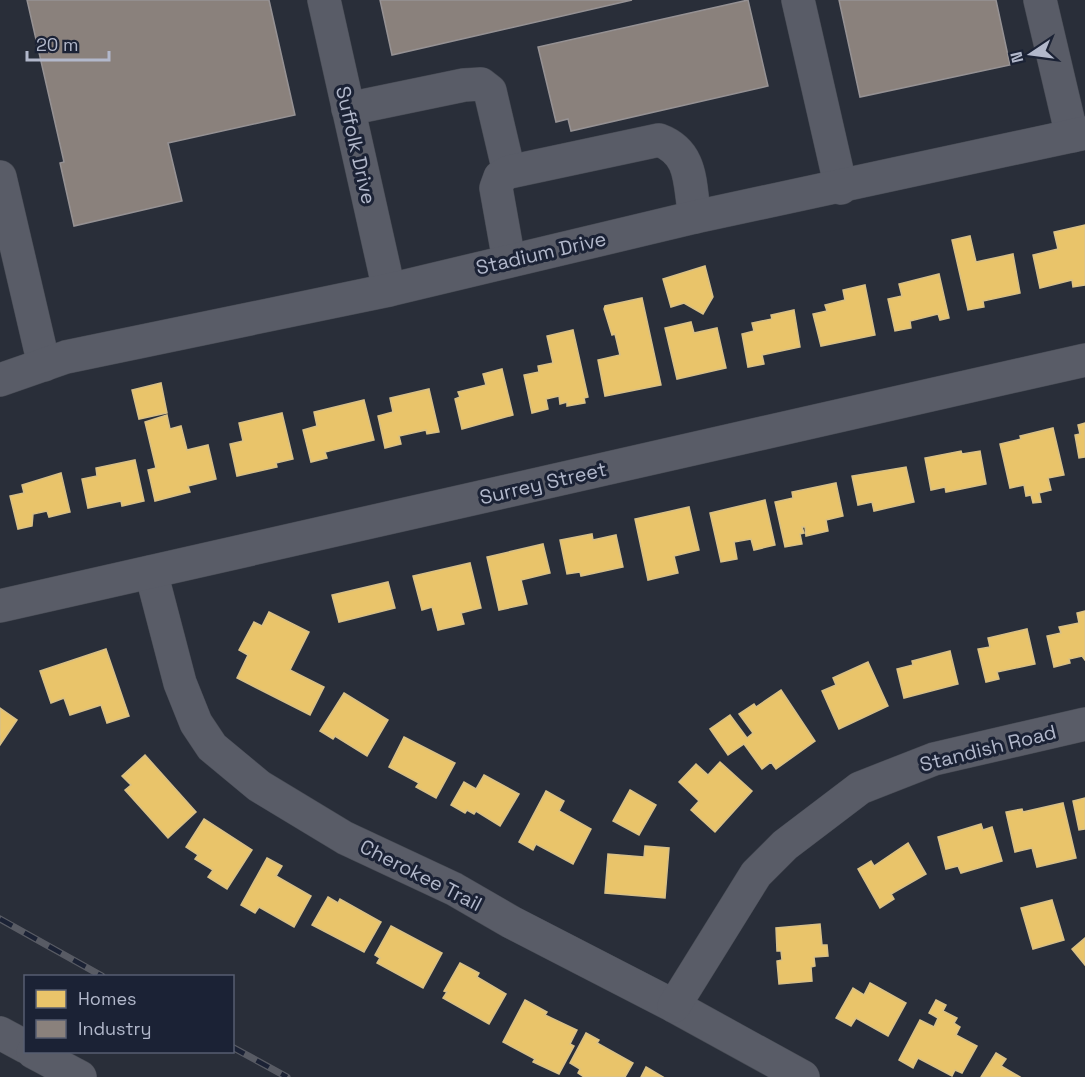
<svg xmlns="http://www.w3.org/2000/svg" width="1085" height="1077" viewBox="0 0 1085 1077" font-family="'Space Grotesk',sans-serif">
<rect width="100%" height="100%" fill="#292e39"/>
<g fill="#e9c46a" stroke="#d8c087" stroke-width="1.5">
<polygon points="1085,225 1085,285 1073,287 1072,280 1040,288 1033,255 1058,249 1054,232"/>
<polygon points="970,236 976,262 1013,254 1020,293 983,301 984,307 968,310 952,240"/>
<polygon points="705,266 713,297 703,314 684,303 671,307 663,279"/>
<polygon points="939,274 949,318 940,320 938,314 910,321 911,328 895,331 888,299 902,296 899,284"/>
<polygon points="865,285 875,335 821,346 813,314 827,311 825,305 845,300 843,290"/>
<polygon points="642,298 661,385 605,396 598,360 620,355 615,334 612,335 604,309 605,306"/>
<polygon points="794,310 800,347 762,355 764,364 748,367 742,334 754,331 752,323 772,319 771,315"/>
<polygon points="691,322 694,333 717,328 726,368 677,379 665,328"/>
<polygon points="573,330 588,397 584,398 585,403 567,406 567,402 560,404 559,396 546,399 548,409 532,413 524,375 539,372 538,366 553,363 547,336"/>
<polygon points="502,369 513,415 462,429 455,399 460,397 458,392 486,385 483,374"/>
<polygon points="161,383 167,413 139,419 132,390"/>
<polygon points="429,389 439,432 427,434 426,430 399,436 401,444 385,448 378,416 393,412 390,398"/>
<polygon points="364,400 374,440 325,452 327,458 311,462 303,430 317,426 314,412"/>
<polygon points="282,413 293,459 276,463 277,467 237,476 230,444 243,441 239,423"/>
<polygon points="167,415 170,429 181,426 187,450 208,445 216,479 188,486 190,492 155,501 148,470 156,468 145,422"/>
<polygon points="1085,423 1085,457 1079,458 1075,435 1080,434 1078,425"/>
<polygon points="1053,428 1064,475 1048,478 1051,490 1039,493 1041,502 1033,503 1031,495 1026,496 1024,485 1010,488 1000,444 1021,439 1020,436"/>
<polygon points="961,451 962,454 980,451 986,484 946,492 945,487 931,490 925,458"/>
<polygon points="135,460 144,501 122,506 121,501 88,508 82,479 97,476 96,468"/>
<polygon points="906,467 914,502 874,511 872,502 858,505 852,476"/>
<polygon points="61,473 70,512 49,517 47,511 33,514 32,526 18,529 10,496 24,493 22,485"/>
<polygon points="836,483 843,516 826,520 828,531 806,536 805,527 802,527 804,533 800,534 802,544 785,547 775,502 793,498 792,492"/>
<polygon points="765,500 775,545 754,550 751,539 734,542 737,559 721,562 710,513"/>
<polygon points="689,507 699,550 674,556 678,573 648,580 635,519"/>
<polygon points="592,534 593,540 616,535 623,567 581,576 580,572 567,574 560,540"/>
<polygon points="543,544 550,573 521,580 527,604 499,610 487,557"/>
<polygon points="470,563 481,608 461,613 464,624 438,630 432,607 422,610 413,576"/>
<polygon points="388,582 395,608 339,622 332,595"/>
<polygon points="1085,611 1085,660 1082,656 1069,659 1070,663 1054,667 1047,636 1061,633 1059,627 1079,623 1077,613"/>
<polygon points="269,612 309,632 290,670 324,687 310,715 237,678 248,655 239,650 254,622 262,626"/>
<polygon points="1027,629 1035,664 997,672 999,679 986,682 978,649 990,647 988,638"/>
<polygon points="106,649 129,716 107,723 101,705 70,715 64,698 51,703 40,671"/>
<polygon points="950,651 958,684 904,698 897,669 913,665 912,661"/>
<polygon points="868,662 888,706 839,729 822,691 836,685 833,678"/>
<polygon points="781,690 815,741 776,769 771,762 762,769 744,744 728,755 710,729 730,715 747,738 753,733 739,714 754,704 756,707"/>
<polygon points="344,693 388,720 367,756 335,736 333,739 320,731"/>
<polygon points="0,708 17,720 0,745"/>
<polygon points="404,737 455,763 436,798 416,787 419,783 389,767"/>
<polygon points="145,755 196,812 168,838 125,790 131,785 122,776"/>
<polygon points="720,762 752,791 715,832 691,810 699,801 679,782 696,764 708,775"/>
<polygon points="484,775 519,794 500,826 476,811 474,814 467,810 465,813 451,805 464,782 476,789"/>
<polygon points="630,790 656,805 639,835 613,821"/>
<polygon points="546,791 564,801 559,811 591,829 573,864 536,844 533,850 519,842"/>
<polygon points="1085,798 1085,829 1079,830 1073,801"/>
<polygon points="1063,803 1076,858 1037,867 1032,848 1015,852 1006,812 1022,809 1023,812"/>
<polygon points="204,819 252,850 227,889 208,877 213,870 195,859 198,855 186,847"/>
<polygon points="981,824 983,830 992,827 1002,861 961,873 958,866 946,869 938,837"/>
<polygon points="908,843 926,874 891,894 894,899 880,908 858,869 871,861 874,866"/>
<polygon points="645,846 669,848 665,898 605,893 608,854 644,857"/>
<polygon points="267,858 282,866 276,876 311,896 294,927 259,907 255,913 241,905"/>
<polygon points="328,897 338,903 340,899 381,922 364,952 312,925"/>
<polygon points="1052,900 1064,940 1033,949 1021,908"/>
<polygon points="820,924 822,945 827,945 828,956 814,957 815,966 811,967 812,981 779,984 777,961 782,960 781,951 777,951 776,928"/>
<polygon points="391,926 442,953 423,988 377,963 380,958 375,955"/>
<polygon points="1085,938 1085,965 1072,949"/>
<polygon points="460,963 479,973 477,977 506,994 489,1024 443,998 447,992 444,991"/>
<polygon points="870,983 906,1003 888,1036 856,1018 851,1026 836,1018 853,988 864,995"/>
<polygon points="525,1000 547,1012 545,1015 577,1030 570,1044 574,1046 559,1074 533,1062 535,1059 503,1042"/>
<polygon points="936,1000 946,1005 943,1011 957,1018 954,1023 960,1027 956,1035 977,1046 962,1073 955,1070 952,1076 918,1058 913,1068 899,1060 920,1020 934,1027 938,1018 929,1013"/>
<polygon points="586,1033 599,1040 597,1043 633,1063 625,1077 584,1077 578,1073 580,1069 570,1063"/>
<polygon points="996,1053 1006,1059 1001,1066 1020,1077 981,1077"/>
<polygon points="646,1067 663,1077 641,1077"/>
</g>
<g fill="#8a817c" stroke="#969294" stroke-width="1.5">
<polygon points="27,0 269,0 295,115 168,143 182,201 74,226 60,163 64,162"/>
<polygon points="380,0 632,0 392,55"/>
<polygon points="748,0 768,86 571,131 568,119 556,122 538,47"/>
<polygon points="839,0 996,0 1010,65 860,97"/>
</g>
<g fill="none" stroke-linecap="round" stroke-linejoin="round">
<g stroke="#454952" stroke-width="34">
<g id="minor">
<polyline points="324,0 389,290"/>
<polyline points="798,0 841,188"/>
<polyline points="1040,0 1072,136"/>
<polyline points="348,109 464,85 481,84 490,91 509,172"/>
<polyline points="0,177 44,365"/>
<path d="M 509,261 L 496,188 L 500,177 L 509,172 L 659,140 C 694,153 689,185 695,217"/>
<polyline points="0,380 66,357 389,290 695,217 1085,133"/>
<polyline points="151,572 180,683 196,723 212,747 259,786 345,838 454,889 511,922 674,1006 803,1077"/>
<polyline points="0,606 1085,360"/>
<polyline points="674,1006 756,874 785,845 860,788 934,759 1085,724"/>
<polyline points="0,1033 26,1047"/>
<polyline points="33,1052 80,1077"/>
</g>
</g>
<use href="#minor" stroke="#595c67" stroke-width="33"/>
<g stroke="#585b64" stroke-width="7">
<g id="rail">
<polyline points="0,919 102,976"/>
<polyline points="232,1047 287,1077"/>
</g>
</g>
<use href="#rail" stroke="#1b2235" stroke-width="4.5" stroke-dasharray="14" stroke-linecap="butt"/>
</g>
<g text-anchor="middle" stroke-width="6" stroke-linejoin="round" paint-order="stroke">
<g font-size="20" fill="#b2b8cb" stroke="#1b2235">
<text transform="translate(356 145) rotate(77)" y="7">Suffolk Drive</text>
<text transform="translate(541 253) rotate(-13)" y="7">Stadium Drive</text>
<text transform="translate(543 483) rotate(-13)" y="7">Surrey Street</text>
<text transform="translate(988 748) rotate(-14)" y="7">Standish Road</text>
<text transform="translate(421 875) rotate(27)" y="7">Cherokee Trail</text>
</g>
</g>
<rect x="24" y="975" width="210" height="78" fill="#1b2235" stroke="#575e71" stroke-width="1.5"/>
<rect x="36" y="990" width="30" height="18" fill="#e9c46a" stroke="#575e71" stroke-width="1.5"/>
<text x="78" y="1005" font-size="18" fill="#b2b8cb">Homes</text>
<rect x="36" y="1020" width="30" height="18" fill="#8a817c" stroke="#575e71" stroke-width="1.5"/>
<text x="78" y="1035" font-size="18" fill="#b2b8cb">Industry</text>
<g transform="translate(1031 54) rotate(257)" stroke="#1b2235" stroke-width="4.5" paint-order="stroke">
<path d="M0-4.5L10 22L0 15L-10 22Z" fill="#b2b8cb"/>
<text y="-9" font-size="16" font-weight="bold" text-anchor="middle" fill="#b2b8cb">N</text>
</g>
<path d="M27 51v9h82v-9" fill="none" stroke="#b2b8cb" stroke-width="3"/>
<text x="36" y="51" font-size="18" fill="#b2b8cb" stroke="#1b2235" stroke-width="4.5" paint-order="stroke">20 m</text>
</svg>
